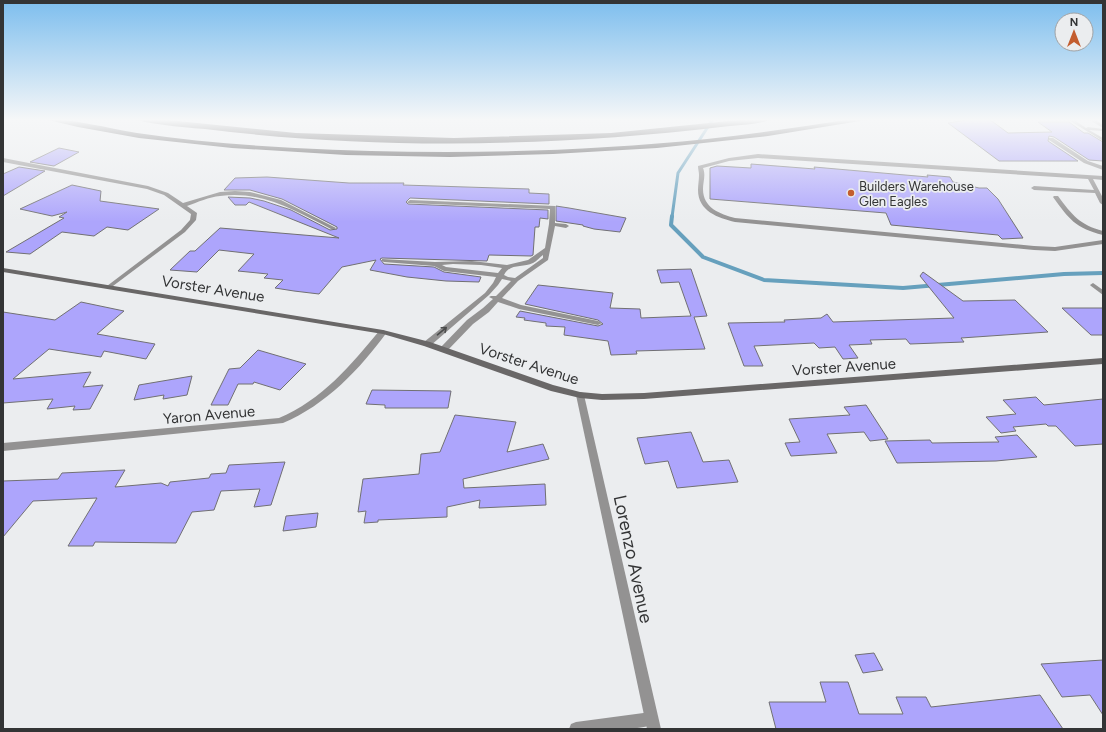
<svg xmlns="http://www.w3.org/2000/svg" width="1106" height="732" viewBox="0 0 1106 732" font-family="Figtree,sans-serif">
<rect width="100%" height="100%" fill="#ebedef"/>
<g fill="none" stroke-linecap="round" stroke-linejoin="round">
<polyline stroke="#66a0bd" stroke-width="3" points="672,217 678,173 713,119"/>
<polyline stroke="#66a0bd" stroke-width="4" points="672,216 671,225 703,257 764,280 903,288 1064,274 1103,273"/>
</g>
<g fill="#ada5fc" stroke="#717073">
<polygon points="973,119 989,119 1008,133 1052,132 1038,122 1069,122 1084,133 1088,133 1103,142 1103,161 1089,160 1054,137 1049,136 1048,141 1078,161 999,161 948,123"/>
<polygon points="59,148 79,152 54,166 30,162"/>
<polygon points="751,164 815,169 814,167 928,177 927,175 950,177 953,182 979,188 987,188 998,199 1023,238 1002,239 998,235 891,225 886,213 710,199 710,168 717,166 751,168"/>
<polygon points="19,167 45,171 3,196 3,174"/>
<polygon points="267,177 349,183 404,183 403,185 529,189 529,193 549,194 549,204 410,198 406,202 408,204 548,210 548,219 540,218 539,227 535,227 533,255 531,256 489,255 487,261 382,258 380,259 384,264 434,267 444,272 481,277 479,282 446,281 407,277 370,270 376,260 342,267 319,294 294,291 275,288 283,280 264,278 268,274 238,271 254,254 219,250 197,272 170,270 190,251 195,251 220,228 339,238 249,202 246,205 235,205 228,197 250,198 264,201 291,210 330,230 337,229 337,227 282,199 250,190 224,190 235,178"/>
<polygon points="72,185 101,191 100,201 159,209 128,230 107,227 94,236 62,232 30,254 6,252 64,218 59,217 67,212 52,216 20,209"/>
<polygon points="556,206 569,208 626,218 620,232 594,229 583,226 583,225 556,221"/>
<polygon points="691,269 707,316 694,317 705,349 636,351 637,354 611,355 608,341 564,335 565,327 546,326 546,323 524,320 525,318 516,317 520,311 598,326 603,324 598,320 525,304 538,285 613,293 610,308 640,309 641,318 691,316 679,282 661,283 657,270"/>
<polygon points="923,272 963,301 1015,300 1048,332 961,338 964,342 910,344 906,339 870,340 872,344 849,345 858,358 843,359 835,347 819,348 814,343 754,346 763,366 744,366 728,323 785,322 784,320 821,318 827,314 833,322 954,318 920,276"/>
<polygon points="81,302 124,311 97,334 155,344 146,359 104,351 101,357 49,349 13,379 91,372 83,387 103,385 90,409 73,410 75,406 47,409 53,399 3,403 3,312 55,320"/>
<polygon points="1062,308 1103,308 1103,335 1091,335"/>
<polygon points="258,350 306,364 280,390 254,382 253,384 238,384 228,405 211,405 229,369 240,368"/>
<polygon points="192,376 187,395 163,399 164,395 134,400 139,385"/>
<polygon points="372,390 451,391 448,408 385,408 385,405 366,404"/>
<polygon points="1036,397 1044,405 1103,399 1103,444 1075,446 1056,426 1048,426 1046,424 1013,427 1016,431 1001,433 986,417 1016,414 1003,400"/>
<polygon points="866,405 888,439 870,441 864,432 827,434 837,453 791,456 785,443 800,442 789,419 850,415 844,407"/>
<polygon points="455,415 516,422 507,452 543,444 549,459 463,479 464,488 545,484 546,505 479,508 480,500 447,507 447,517 378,520 378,522 364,523 366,511 358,512 363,479 419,474 421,454 440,452"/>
<polygon points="691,432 703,462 729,460 738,482 677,488 668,461 645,464 637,438"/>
<polygon points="1017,435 1037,457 996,461 897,463 885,441 930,440 932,443 999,442 995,437"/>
<polygon points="285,462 271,505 254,507 260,489 221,491 214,510 192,512 176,543 95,542 93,546 68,546 97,498 33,501 3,537 3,481 58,479 62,473 125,470 115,487 161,483 168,486 170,482 209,478 211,474 226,473 229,465"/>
<polygon points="318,513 316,527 283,531 286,516"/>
<polygon points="874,653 883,670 863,673 855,655"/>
<polygon points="1103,660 1103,715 1090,695 1062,697 1041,664"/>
<polygon points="820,682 848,682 859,714 903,714 896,697 926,697 931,707 1040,695 1063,729 776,729 769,702 826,702"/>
</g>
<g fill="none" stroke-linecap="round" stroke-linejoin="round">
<g fill="#939292" fill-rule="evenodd">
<polygon points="1067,119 1073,119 1086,128 1088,127 1103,129 1103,131 1089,130 1103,138 1103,141"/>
<polygon points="1049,138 1053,138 1088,161 1103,166 1103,170 1084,163 1049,140"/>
<path d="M 758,154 L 1103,176 L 1103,180 L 1093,179 L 1103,198 L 1103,205 L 1100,203 L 1095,193 L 1034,190 L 1031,188 L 1034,186 L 1094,190 L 1088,179 L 758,158 L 729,161 L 703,168 C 706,175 703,182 703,189 C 703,208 720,214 735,218 L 1034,246 L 1055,247 L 1103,240 L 1103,244 L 1055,251 L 1034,250 L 735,222 C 718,218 698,211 698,190 C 698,185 699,180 699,175 C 699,172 698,169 698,166 L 729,158 Z"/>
<path d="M 1054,196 L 1058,196 C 1072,215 1080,225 1103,231 L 1103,235 C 1075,228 1069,219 1053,197 Z"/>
<path d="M 410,200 L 555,206 L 555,223 L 566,224 L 569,226 L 566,228 L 555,226 L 548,260 L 518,281 L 502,298 L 521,305 L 598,321 L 602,323 L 598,325 L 519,309 L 498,302 L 489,312 L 473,324 L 447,351 L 441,351 L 440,349 L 441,347 L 467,320 L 483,308 L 493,299 L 489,297 L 491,296 L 496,296 L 511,281 L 502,279 L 498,285 L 489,295 L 430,346 L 424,346 L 423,344 L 424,342 L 485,293 L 493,283 L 496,277 L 444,271 L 434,266 L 384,262 L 382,261 L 382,259 L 435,262 L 472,261 L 507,265 L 528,260 L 545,248 L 549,224 L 550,209 L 408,203 L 407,202 ZM 543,255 L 543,258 L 515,278 L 508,277 L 504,275 C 510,263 523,268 533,263 C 537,261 540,257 543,255 ZM 453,264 L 481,265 L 502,268 L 498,273 L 446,267 L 442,265 Z"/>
<polygon points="1093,283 1103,290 1103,295 1091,286 1090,285"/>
</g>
<g fill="#939292" fill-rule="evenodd">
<path d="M 3,158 L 148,186 L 168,193 L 183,203 L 220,192 L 235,191 L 250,192 L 281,200 L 336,228 L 335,229 L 331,229 C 296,211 261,190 220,196 C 209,197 198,202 187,206 L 197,213 L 196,220 L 185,232 L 109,289 L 106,287 L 107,286 L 181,230 L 190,220 L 191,214 L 164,195 L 147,189 L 3,162 Z"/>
<path d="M 380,330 L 383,330 L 387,332 C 360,369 326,405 283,423 L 3,451 L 3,443 L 279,418 C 322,400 351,365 380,330 Z"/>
<path d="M 651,712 L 656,714 L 658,719 L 656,724 C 633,732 594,729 569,729 L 571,724 L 576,722 Z"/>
</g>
<g fill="#939292" fill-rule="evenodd">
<polygon points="1088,119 1094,119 1103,125 1103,128"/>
<polygon points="580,392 583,393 584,395 661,729 647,729 576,395 577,393"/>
</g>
<polygon fill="#696767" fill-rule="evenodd" points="3,268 383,330 430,342 553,385 580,392 602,394 644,393 1103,358 1103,364 644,399 602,400 580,398 551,391 424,346 383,334 3,272"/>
<g fill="#333031" fill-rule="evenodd">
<path d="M 44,119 C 75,119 106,128 137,133 C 189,141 242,145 295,148 C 433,155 570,153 707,139 C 756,134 805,126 853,119 L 872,119 L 768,136 L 657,148 L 553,154 L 450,157 L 346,155 L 232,148 L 139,138 L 78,127 Z"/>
<path d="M 136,119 L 158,119 L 296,133 L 454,138 L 611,133 L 748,119 L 771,119 C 761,125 733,125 721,127 C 551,147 375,150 205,129 C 192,128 144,124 136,119 Z"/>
</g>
</g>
<defs><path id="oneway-shaft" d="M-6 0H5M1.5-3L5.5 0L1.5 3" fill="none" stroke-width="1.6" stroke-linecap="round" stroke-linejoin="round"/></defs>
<use stroke="#4b4c4c" href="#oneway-shaft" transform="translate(442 331) rotate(-40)"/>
<linearGradient id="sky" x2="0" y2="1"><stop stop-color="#7dbeee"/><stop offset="0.54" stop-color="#f6f7f8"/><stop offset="1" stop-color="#f6f7f8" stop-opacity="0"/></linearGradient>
<rect width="1106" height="222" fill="url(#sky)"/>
<circle fill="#c35d2f" stroke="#ebedef" stroke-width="1.5" cx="851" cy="193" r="4"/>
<g text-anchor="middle" stroke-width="3.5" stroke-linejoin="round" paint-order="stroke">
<g font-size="13" fill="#333435" stroke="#ebedef" text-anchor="start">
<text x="859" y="191">Builders Warehouse<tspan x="859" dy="15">Glen Eagles</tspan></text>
</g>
<g font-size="15" fill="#333435" stroke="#ebedef">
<text transform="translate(213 289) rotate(9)" y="5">Vorster Avenue</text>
<text transform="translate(529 364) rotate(18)" y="5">Vorster Avenue</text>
<text transform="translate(844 367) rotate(-4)" y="5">Vorster Avenue</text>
<text transform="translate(209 415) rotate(-5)" y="5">Yaron Avenue</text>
</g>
<g font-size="18" fill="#333435" stroke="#ebedef">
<text transform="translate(633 559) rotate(78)" y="6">Lorenzo Avenue</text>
</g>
</g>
<rect width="1106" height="732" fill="none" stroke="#333435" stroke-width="8"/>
<g transform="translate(1074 32)"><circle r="19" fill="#ebedef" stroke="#a1a3a5"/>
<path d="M0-3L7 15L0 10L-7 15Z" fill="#c35d2f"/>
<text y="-6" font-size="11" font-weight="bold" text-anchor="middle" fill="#333435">N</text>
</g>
</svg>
